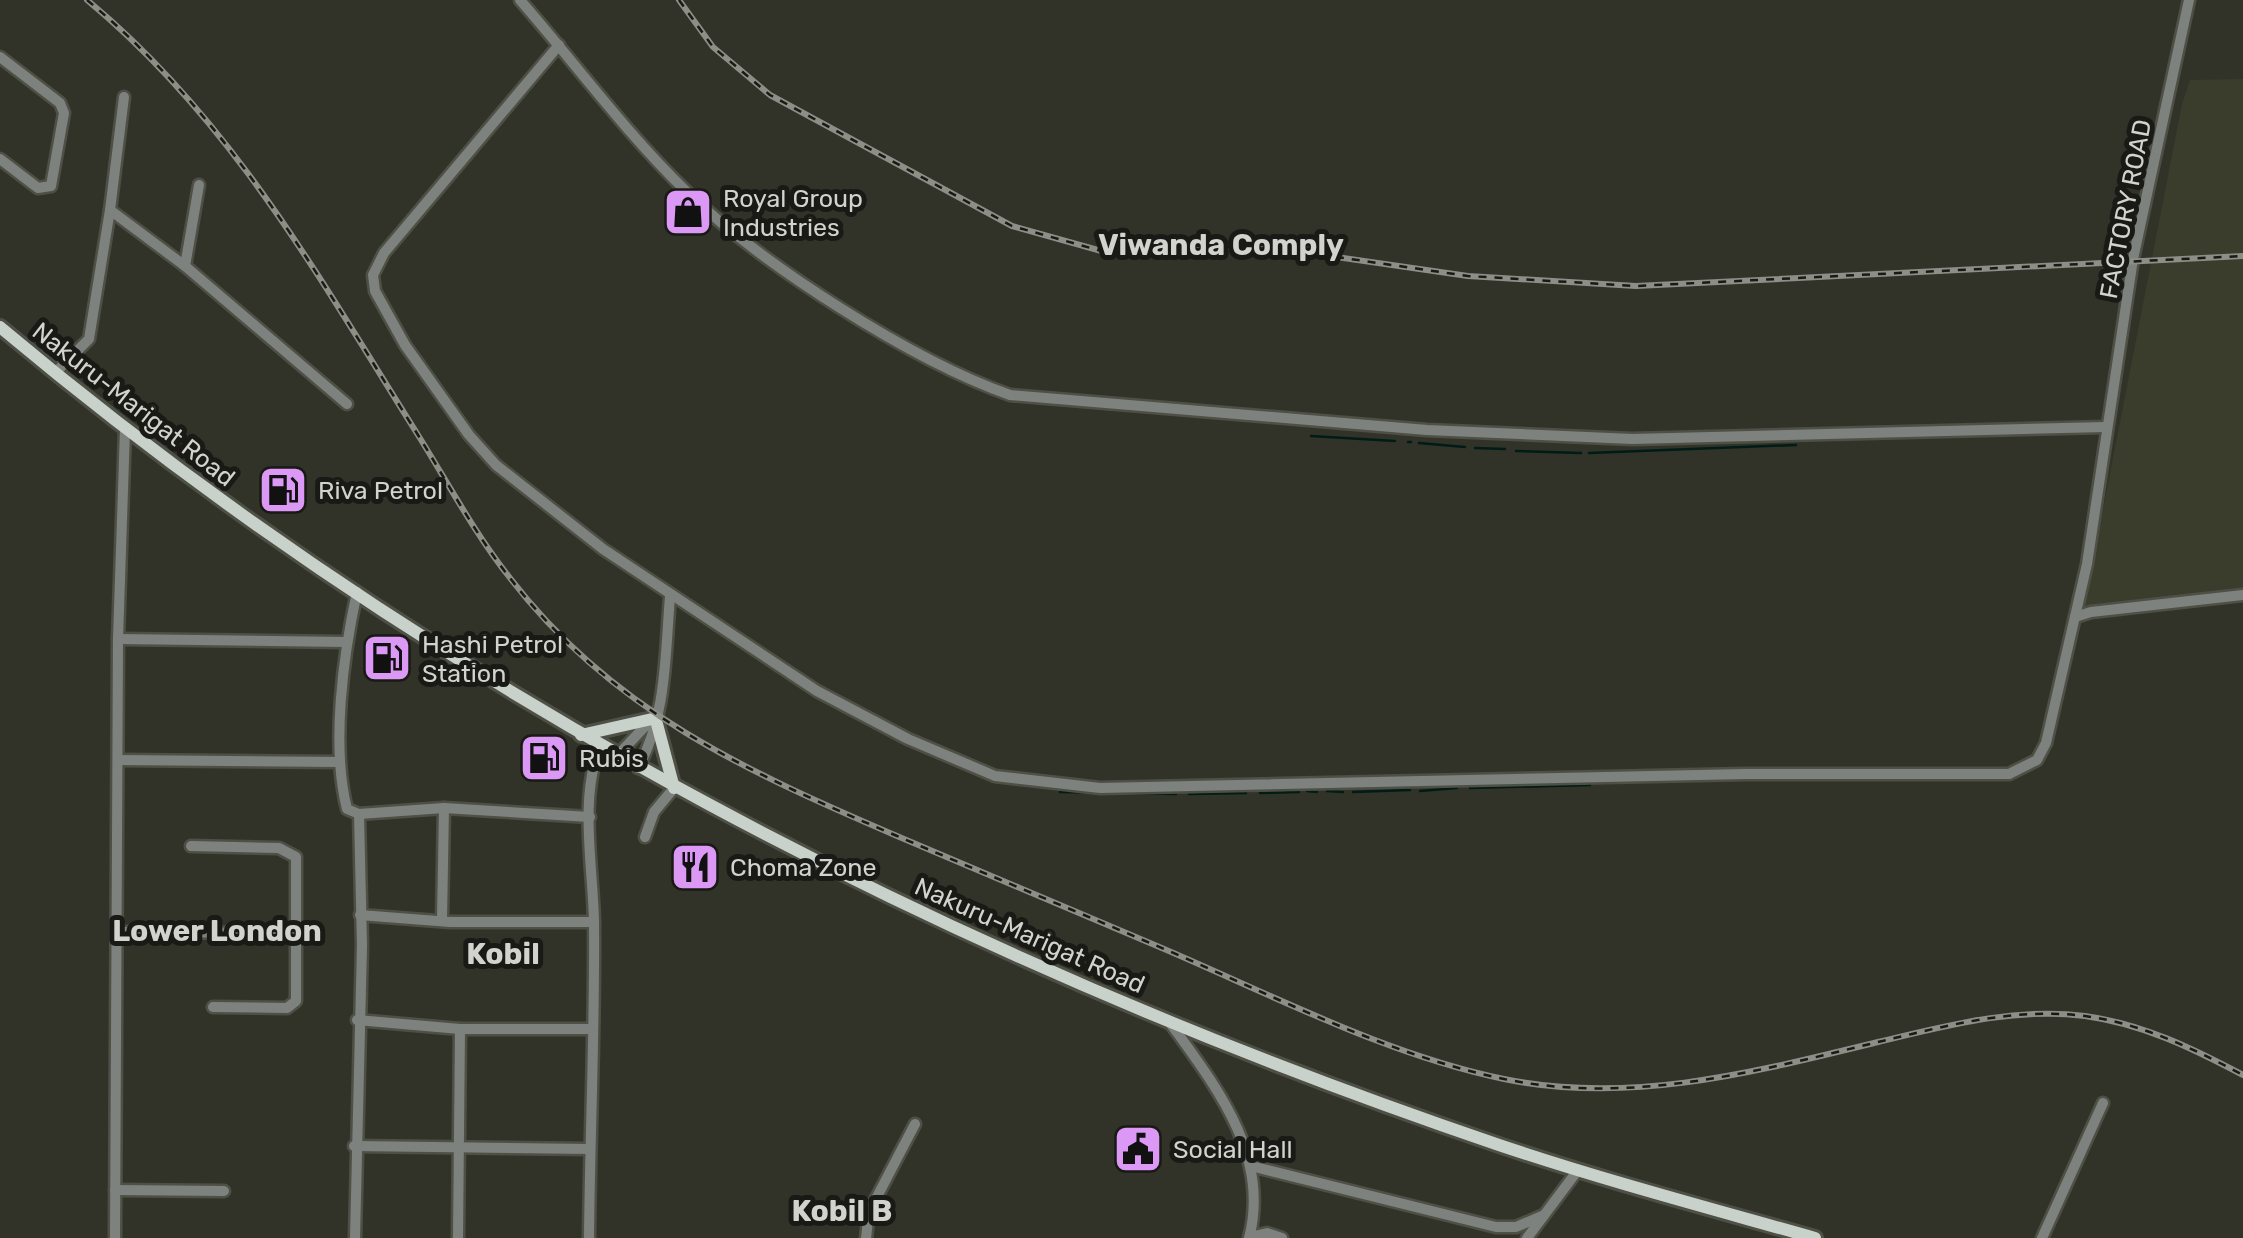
<svg xmlns="http://www.w3.org/2000/svg" width="2243" height="1238" viewBox="0 0 2243 1238" font-family="Rubik,sans-serif">
<rect width="100%" height="100%" fill="#313328"/>
<polygon fill="#3a3d2c" points="2243,79 2243,588 2084,607 2182,104 2190,80"/>
<g fill="none" stroke-linecap="round" stroke-linejoin="round">
<g stroke="#001c17" stroke-width="2.5">
<polyline points="1311,436 1395,441"/>
<polyline points="1408,442 1411,442"/>
<polyline points="1419,443 1465,447"/>
<polyline points="1475,448 1505,449"/>
<polyline points="1516,451 1581,453"/>
<polyline points="1589,453 1796,445"/>
<polyline points="1470,788 1590,785"/>
<polyline points="1307,791 1317,792"/>
<polyline points="1327,791 1343,792"/>
<polyline points="1420,791 1457,788"/>
<polyline points="1060,792 1176,794"/>
<polyline points="1353,792 1410,790"/>
<polyline points="1260,793 1299,792"/>
<polyline points="1189,794 1246,793"/>
</g>
<g stroke="#4e5046" stroke-width="15">
<g id="minor">
<path d="M 520,0 C 575,63 626,133 686,191 C 761,264 911,360 1010,395 L 1427,430 L 1632,439 L 2105,427"/>
<polyline points="559,45 384,253 373,275 375,291 405,345 469,435 496,465 603,549 817,691 908,739 995,776 1100,788 1745,774 2009,774 2037,760 2046,743 2087,564 2133,259 2189,0"/>
<polyline points="0,57 60,103 64,113 51,186 38,188 0,159"/>
<polyline points="124,97 110,210 185,266 347,404"/>
<polyline points="185,266 199,185"/>
<polyline points="55,373 89,339 110,210"/>
<polyline points="2075,617 2091,612 2243,595"/>
<polyline points="118,639 346,642"/>
<polyline points="617,756 650,721"/>
<polyline points="118,760 340,762"/>
<path d="M 638,768 C 667,715 665,655 670,597"/>
<polyline points="359,814 444,808 590,817"/>
<polyline points="645,837 654,812 674,788"/>
<polyline points="191,846 279,848 296,857 296,1001 287,1008 213,1007"/>
<polyline points="360,915 450,922 594,922"/>
<polyline points="442,919 444,808"/>
<polyline points="117,932 296,933"/>
<polyline points="357,1020 460,1029 591,1029"/>
<path d="M 1168,1020 C 1214,1084 1271,1154 1249,1238"/>
<polyline points="354,1146 590,1149"/>
<polyline points="1251,1166 1496,1227 1516,1227 1544,1215"/>
<polyline points="115,1190 224,1191"/>
<polyline points="1250,1237 1267,1233 1282,1238"/>
<polyline points="115,1238 118,639 125,430"/>
<path d="M 355,1238 L 362,945 L 359,814 L 347,809 C 331,746 343,656 357,592"/>
<polyline points="458,1238 460,1029"/>
<path d="M 589,1238 C 590,1133 595,1027 594,922 C 593,866 579,799 600,746"/>
<polyline points="866,1238 869,1212 915,1124"/>
<polyline points="1527,1238 1578,1170"/>
<polyline points="2042,1238 2103,1103"/>
</g>
</g>
<g stroke="#4e5046" stroke-width="18">
<g id="major">
<path d="M 0,327 C 439,696 957,961 1499,1145 C 1603,1180 1709,1208 1815,1238"/>
<polyline points="657,724 674,788"/>
<polyline points="581,735 652,719"/>
</g>
</g>
<use href="#minor" stroke="#7d827e" stroke-width="10"/>
<use href="#major" stroke="#c9d2ca" stroke-width="12"/>
<g stroke="#8d8e86" stroke-width="6">
<g id="rail">
<path d="M 87,0 C 232,120 319,278 418,435 C 448,483 475,534 510,578 C 612,711 748,772 897,836 C 981,872 1066,907 1150,943 C 1265,991 1382,1054 1504,1079 C 1631,1105 1755,1072 1878,1042 C 1946,1026 2014,1007 2085,1016 C 2143,1024 2192,1048 2243,1075"/>
<polyline points="679,0 713,47 770,95 1012,226 1105,252 1194,246 1281,249 1468,276 1636,286 2243,256"/>
</g>
</g>
<use href="#rail" stroke="#191a15" stroke-width="2.5" stroke-dasharray="8" stroke-linecap="butt"/>
</g>
<defs>
<g id="shop-square" transform="scale(2.5)"><rect x="-9" y="-9" width="18" height="18" rx="4" fill="#db99f5" stroke="#191a15"/><path d="M-5-2.5h2.3a2.7 3.5 0 0 1 5.4 0H5L5.5 6h-11ZM-1.5-2.5h3a1.5 2.3 0 0 0-3 0Z" fill="#111"/></g>
<g id="fuel-square" transform="scale(2.5)"><rect x="-9" y="-9" width="18" height="18" rx="4" fill="#db99f5" stroke="#191a15"/><path d="M-5.5-6h7V0h2V4h1.3V-2.5L3-4.5l.8-.8L6-3V5H2.5V1h-1V6h-7ZM-4.2-4.7v3.2H.2V-4.7Z" fill="#111"/></g>
<g id="restaurant-square" transform="scale(2.5)"><rect x="-9" y="-9" width="18" height="18" rx="4" fill="#db99f5" stroke="#191a15"/><path d="M-5-6h1v4h1v-4h1v4h1v-4h1v5L-1.5 .5V6h-2V.5L-5-1ZM5-6V6H3V1.5H1.5Q1.5-4 5-6Z" fill="#111"/></g>
<g id="civic-square" transform="scale(2.5)"><rect x="-9" y="-9" width="18" height="18" rx="4" fill="#db99f5" stroke="#191a15"/><path d="M-.6-6.5H3V-4.5H.6V-3L4-1V1h2V6H-6V1h2V-1L-.6-3ZM-1.2 2.5V6h2.4V2.5Z" fill="#111"/></g>
</defs>
<g fill-rule="evenodd">
<use href="#shop-square" x="688" y="212"/>
<use href="#fuel-square" x="283" y="490"/>
<use href="#fuel-square" x="387" y="658"/>
<use href="#fuel-square" x="544" y="758"/>
<use href="#restaurant-square" x="695" y="867"/>
<use href="#civic-square" x="1138" y="1149"/>
</g>
<g text-anchor="middle" stroke-width="10" stroke-linejoin="round" paint-order="stroke">
<g font-size="25" fill="#d2d3cd" stroke="#191a15" text-anchor="start">
<text x="723" y="207">Royal Group<tspan x="723" dy="29">Industries</tspan></text>
<text x="318" y="499">Riva Petrol</text>
<text x="422" y="653">Hashi Petrol<tspan x="422" dy="29">Station</tspan></text>
<text x="579" y="767">Rubis</text>
<text x="730" y="876">Choma Zone</text>
<text x="1173" y="1158">Social Hall</text>
</g>
<g font-size="25" fill="#d2d3cd" stroke="#191a15">
<text transform="translate(2125 209) rotate(-79)" y="9">FACTORY ROAD</text>
<text transform="translate(134 404) rotate(38)" y="9">Nakuru-Marigat Road</text>
<text transform="translate(1030 935) rotate(24)" y="9">Nakuru-Marigat Road</text>
</g>
<g font-size="30" font-weight="bold" fill="#d2d3cd" stroke="#191a15">
<text x="1221" y="255">Viwanda Comply</text>
<text x="217" y="941">Lower London</text>
<text x="503" y="964">Kobil</text>
<text x="842" y="1221">Kobil B</text>
</g>
</g>
</svg>
